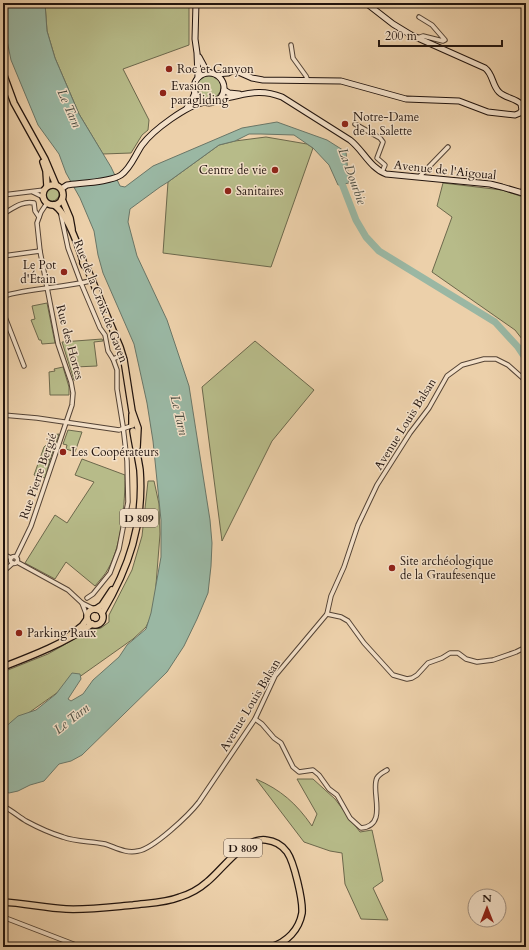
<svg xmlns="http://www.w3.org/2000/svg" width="529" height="950" viewBox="0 0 529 950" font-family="Cardo,serif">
<rect width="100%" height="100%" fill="#ecd0aa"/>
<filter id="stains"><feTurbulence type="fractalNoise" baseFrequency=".005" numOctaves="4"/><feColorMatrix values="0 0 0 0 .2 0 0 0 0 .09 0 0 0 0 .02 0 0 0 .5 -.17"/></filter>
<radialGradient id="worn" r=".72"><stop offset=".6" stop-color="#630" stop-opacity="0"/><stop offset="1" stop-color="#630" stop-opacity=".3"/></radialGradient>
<g fill="#b7bb89" stroke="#6c684c">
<polygon points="45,3 189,3 189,45 123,69 149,120 148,130 142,135 131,153 103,154 79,114 55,58 47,31"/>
<circle cx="209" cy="87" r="12"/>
<polygon points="266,137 307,144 313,148 271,267 163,253 168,182 219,145 235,141"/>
<polygon points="443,183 502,190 526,198 526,344 515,330 432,272 452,217 437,206"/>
<circle cx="52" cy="194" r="7"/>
<polygon points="47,303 55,343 42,344 41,340 39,340 31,320 35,319 32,306"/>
<polygon points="102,339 103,341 94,342 97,366 75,367 75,380 74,380 62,342"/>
<polygon points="255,341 314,390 272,441 222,541 202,387"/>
<polygon points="63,367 69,387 69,395 50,395 49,372 55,371 54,369"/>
<polygon points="68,430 82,432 75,452 66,449 67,445 63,444"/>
<polygon points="59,434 50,460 45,459 50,460 45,478 34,475 44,447 47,444 51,435"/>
<path d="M 82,459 L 125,475 C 125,503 122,545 108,569 C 105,575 99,581 95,586 L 66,562 L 55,579 L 25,563 L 55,515 L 67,523 L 94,482 L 75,475 Z"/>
<polygon points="148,481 154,481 159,504 160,534 154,610 146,627 133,639 3,731 3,672 48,654 92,629 101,628 109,622 109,615 132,570 142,536"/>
<path d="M 256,779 C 281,790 296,803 312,826 L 317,814 L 297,779 L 313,779 L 335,799 L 360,832 L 372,830 L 383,881 L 373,888 L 388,920 L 361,919 L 345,884 L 342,853 L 330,851 L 304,842 Z"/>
</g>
<polygon fill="#9ab7a3" stroke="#6a7667" points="3,3 45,3 47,31 55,58 79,114 111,167 120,186 125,187 153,166 242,128 277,122 327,140 346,152 349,183 338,185 329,165 313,148 294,135 261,134 249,134 235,141 219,145 168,182 160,187 130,209 128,222 137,256 167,320 189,386 210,520 212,543 211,566 208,593 197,619 184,646 167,672 82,755 71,761 59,764 44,781 30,785 18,791 9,793 3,791 3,729 18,716 36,710 56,694 72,673 80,674 81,679 68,699 71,701 83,694 93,680 119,657 127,645 146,629 151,613 161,557 161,520 153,441 147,403 134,344 103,273 98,255 94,231 80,198 66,173 59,154 38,125 11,60 3,21"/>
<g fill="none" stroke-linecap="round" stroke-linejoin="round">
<polyline stroke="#9ab7a3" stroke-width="7" points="339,176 356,220 366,237 379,251 495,322 518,347 526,359"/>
<g stroke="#544335" stroke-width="5.5">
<g id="street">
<polyline points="417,38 423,36 443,41 445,40 432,25 419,17"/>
<polyline points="291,45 293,58 306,76 308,81"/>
<polyline points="3,89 7,92"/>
<polyline points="355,124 380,138 383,142 377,158 385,165 382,172"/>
<polyline points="419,177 448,147"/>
<polyline points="33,192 43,197"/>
<polyline points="522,193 526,181"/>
<polyline points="3,195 44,190"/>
<path d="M 3,214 C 12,209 23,200 34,203 L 35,211 L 39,217"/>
<polyline points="61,215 68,248 81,283 100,328 105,335 108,351 113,359 117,370 117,389 123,426 127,461 128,502 119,549 110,573 93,594 87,598"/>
<polyline points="3,256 40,251"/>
<path d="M 3,296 C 31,288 61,288 90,281"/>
<polyline points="3,312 24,366"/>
<polyline points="113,359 120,356"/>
<polyline points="3,415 37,418 119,430 131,426"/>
<polyline points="3,554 11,558"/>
<circle cx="14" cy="560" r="3.5"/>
<polyline points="16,557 31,526 72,405 73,393 71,382 58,344 40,251 37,223 41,212 47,203"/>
<polyline points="17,562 68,590 82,603"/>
<polyline points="3,572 13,563"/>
<polyline points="327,614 341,617 348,621 364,643 393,675 407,679 412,678 417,675 428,663 442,658 450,653 458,653 466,659 477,662 493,660 516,652 526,647"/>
<polyline points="87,616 82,603 94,609"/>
<path d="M 255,719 L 262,724 L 274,738 L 281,743 L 293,767 L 299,772 L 313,770 L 319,775 L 329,789 L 337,795 L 350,818 L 361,828 C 389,826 370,790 377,778 C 379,774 384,772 387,770"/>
<path d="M 3,806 C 11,810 18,816 26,821 C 37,827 50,833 63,837 C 76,842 91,841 105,844 C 115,847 126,854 138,851 C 153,849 189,815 199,802 L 255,719 L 275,676 L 327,614 L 331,596 L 344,567 L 358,525 L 377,485 L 410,433 L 429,408 L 447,376 L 462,365 L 484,359 L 496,359 L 508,365 L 526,381"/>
<polyline points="3,917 81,947"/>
</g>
</g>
<g stroke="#22140e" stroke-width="7">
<g id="secondary">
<polyline points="196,3 195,39 197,53 198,77"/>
<polyline points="199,57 206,70 209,72"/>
<circle cx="209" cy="88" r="15"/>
<path d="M 216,74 L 228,73 L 234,70 L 252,78 L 263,80 L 341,81 L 406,99 L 459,101 L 488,112 L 515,115 L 520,113 L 522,110 L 521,104 C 515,98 505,98 499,92 C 492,85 493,74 485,68 L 411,35 L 393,24 L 366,3"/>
<polyline points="224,90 229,93 239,94"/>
<path d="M 219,99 C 244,96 257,87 282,97 L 350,140 C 363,150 370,168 386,174 L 490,184 L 502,187 L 526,194"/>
<polyline points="187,108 191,102 195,93"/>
<path d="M 61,189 L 67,185 C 80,183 111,182 121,175 C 131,168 135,155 142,145 C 153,130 187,105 205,102"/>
</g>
</g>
<g stroke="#22140e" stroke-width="8">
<g id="primary">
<polyline points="3,73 14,103 45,159 56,185"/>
<polyline points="43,162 46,171 47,186"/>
<circle cx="53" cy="195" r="10"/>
<polyline points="62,199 70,218 72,229"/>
<path d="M 54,205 C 67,213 80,249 84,265"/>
<polyline points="83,263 87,268 120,347 124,360 132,411 138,428 137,447"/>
<polyline points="132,425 132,415"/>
<polyline points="96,609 102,605 112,590"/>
<circle cx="95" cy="617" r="8"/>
<path d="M 102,613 C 129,568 144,523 140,470 C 138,457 135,444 133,431"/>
<polyline points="69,636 82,626 87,619"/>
<path d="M 3,667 C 34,655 65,643 92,624"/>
<path d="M 3,902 C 24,903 45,908 66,909 C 88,910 111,907 133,905 C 149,903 165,903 180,897 C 190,894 199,889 207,882 C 223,869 244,837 266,840 C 275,841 282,845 287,852 C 294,862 303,900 302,913 C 299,930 287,942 271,947"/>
</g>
</g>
<use href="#street" stroke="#f3e0c8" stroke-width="3.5"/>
<use href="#secondary" stroke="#f3e0c8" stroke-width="5"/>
<use href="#primary" stroke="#ecd0aa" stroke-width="5.5"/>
</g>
<g fill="#8f2418" stroke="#f3e0c8" stroke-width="1.5">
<circle cx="169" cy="69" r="4"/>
<circle cx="163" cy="93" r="4"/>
<circle cx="345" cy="124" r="4"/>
<circle cx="275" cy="170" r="4"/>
<circle cx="228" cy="191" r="4"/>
<circle cx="64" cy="272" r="4"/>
<circle cx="63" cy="452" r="4"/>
<circle cx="392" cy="568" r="4"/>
<circle cx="19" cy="633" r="4"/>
</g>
<g text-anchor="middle" stroke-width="3" stroke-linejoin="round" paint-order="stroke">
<g fill="#f3e0c8" stroke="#615146" stroke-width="1">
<rect x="120" y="509" width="38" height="18" rx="3"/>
<rect x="224" y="839" width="38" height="18" rx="3"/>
</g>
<g font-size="11" font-weight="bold" fill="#22140e">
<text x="139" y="522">D 809</text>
<text x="243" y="852">D 809</text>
</g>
<g font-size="12" fill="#22140e" stroke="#f3e0c8" text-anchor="start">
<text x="177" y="73">Roc et Canyon</text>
<text x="171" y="90">Evasion<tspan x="171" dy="14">paragliding</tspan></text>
<text x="353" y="121">Notre-Dame<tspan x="353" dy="14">de la Salette</tspan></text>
<text x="267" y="174" text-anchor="end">Centre de vie</text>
<text x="236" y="195">Sanitaires</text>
<text x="56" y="269" text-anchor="end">Le Pot<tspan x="56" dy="14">d'Étain</tspan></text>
<text x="71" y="456">Les Coopérateurs</text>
<text x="400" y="565">Site archéologique<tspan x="400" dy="14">de la Graufesenque</tspan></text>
<text x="27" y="637">Parking Raux</text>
</g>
<g font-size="12" fill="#22140e" stroke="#f3e0c8">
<text transform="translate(445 170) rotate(6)" y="4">Avenue de l'Aigoual</text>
<text transform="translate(101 301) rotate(69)" y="4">Rue de la Croix de Gaven</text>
<text transform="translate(70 342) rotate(75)" y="4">Rue des Hortes</text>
<text transform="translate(405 424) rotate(-58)" y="4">Avenue Louis Balsan</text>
<text transform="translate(38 476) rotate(-71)" y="4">Rue Pierre Bergié</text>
<text transform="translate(250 705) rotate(-59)" y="4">Avenue Louis Balsan</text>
</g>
<g font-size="13" font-style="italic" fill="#4c4d42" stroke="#f3e0c8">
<text transform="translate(70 108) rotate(66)" y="5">Le Tarn</text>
<text transform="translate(353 176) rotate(70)" y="5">La Dourbie</text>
<text transform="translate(180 415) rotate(77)" y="5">Le Tarn</text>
<text transform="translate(71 718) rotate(-38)" y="5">Le Tarn</text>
</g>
</g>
<rect width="529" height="950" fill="none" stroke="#ecd0aa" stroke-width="16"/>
<rect x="4" y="4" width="521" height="942" fill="none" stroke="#22140e" stroke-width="2"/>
<rect x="8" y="8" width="513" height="934" fill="none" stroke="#22140e"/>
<g transform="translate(487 908)"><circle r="19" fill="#f3e0c8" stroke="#9f8e7e"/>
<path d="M0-3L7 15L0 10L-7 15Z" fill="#8f2418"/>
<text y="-6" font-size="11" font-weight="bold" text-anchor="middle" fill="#22140e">N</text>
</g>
<path d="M379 40v6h123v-6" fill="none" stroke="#22140e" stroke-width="2"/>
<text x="385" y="40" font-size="12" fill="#22140e" stroke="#f3e0c8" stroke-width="3" paint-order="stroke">200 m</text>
<rect width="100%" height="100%" filter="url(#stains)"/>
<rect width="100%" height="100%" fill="url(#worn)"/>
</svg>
